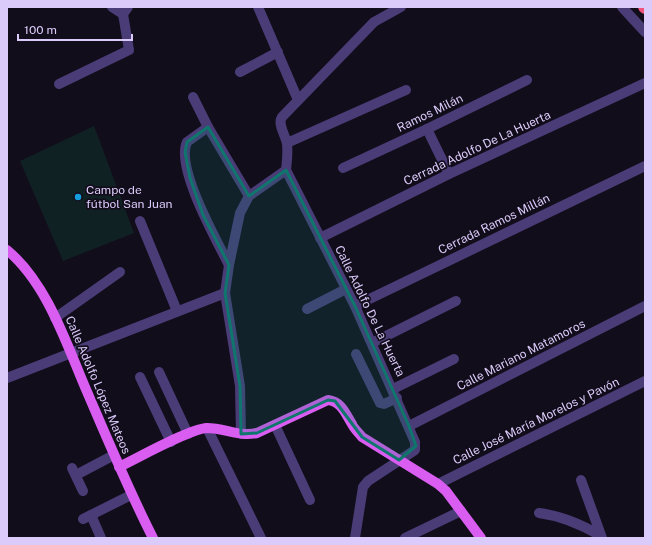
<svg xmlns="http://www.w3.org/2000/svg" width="652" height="545" viewBox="0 0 652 545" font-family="'Public Sans',sans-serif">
<rect width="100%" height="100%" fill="#120d1b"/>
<polygon fill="#102124" points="94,126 134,233 63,261 20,161"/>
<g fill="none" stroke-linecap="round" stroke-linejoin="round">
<g stroke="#4a3c76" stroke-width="10">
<polyline points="112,7 123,14"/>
<polyline points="258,7 298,100"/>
<polyline points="622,7 645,32"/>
<polyline points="240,72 278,52"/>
<polyline points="59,84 129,50 123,14 128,7"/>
<polyline points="193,97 208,127 249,196"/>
<path d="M 208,127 L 187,142 C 175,167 217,241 229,265"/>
<polyline points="427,129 449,174"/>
<polyline points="287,143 406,90"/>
<polyline points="343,168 427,129 527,80"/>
<polyline points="286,170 355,306 415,442 415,450 368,481 363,487 355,538"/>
<polyline points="140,221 177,311"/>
<polyline points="320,238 449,174 645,83"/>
<polyline points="355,306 645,166"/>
<polyline points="307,309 346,289"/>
<polyline points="55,318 120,272"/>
<polyline points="372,343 456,301"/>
<polyline points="356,354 380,403 384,404 397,398"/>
<polyline points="159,372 188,434"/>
<polyline points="140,377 171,442"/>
<polyline points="7,378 225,293"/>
<polyline points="393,389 454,359"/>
<polyline points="275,425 310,500"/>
<polyline points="409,426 645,306"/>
<polyline points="207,428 261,538"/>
<path d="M 241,434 L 240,386 L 225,293 L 229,265 L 240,213 L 249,196 L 286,170 C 287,161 288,153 287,144 C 286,136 277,124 282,117 L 374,22 L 401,7"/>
<polyline points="72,468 83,491"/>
<polyline points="76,475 114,455"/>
<polyline points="581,480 602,538"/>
<polyline points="438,484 645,381"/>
<path d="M 539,513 C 562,516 581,524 601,536"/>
<polyline points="91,515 101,538"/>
<polyline points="83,519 131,495"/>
<polyline points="405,538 461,511"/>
</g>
<g stroke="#d85df0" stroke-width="10">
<path d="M 7,250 C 48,284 67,346 88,394 C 109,443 129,491 153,538"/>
<path d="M 119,467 C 138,458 189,429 207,428 C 225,428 239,437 257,433 L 328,400 C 342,402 345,413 352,424 C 354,429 359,433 362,437 L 438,484 L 446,491 L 481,538"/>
</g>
<polyline stroke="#ef527b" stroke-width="12" points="644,7 645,8"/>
</g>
<path fill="#0f766e" fill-opacity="0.2" stroke="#0f766e" stroke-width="3" stroke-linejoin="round" d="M 208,127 L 249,196 L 286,170 L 355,306 L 409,426 L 416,446 L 399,460 L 362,437 L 335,401 L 328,400 L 257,433 L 241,434 L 240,386 L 225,293 L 229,265 L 203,215 L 190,178 L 185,152 L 187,142 Z"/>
<circle fill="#159edd" stroke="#120d1b" stroke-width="1.5" cx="78" cy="197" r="4"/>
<g text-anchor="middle" stroke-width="3.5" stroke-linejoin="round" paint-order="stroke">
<g font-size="12" fill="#dbcbfa" stroke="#120d1b">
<text transform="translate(430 113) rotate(-26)" y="4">Ramos Milán</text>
<text transform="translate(477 148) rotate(-25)" y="4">Cerrada Adolfo De La Huerta</text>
<text transform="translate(494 224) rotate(-26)" y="4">Cerrada Ramos Millán</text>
<text transform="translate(370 311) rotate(64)" y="4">Calle Adolfo De La Huerta</text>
<text transform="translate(521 355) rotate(-27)" y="4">Calle Mariano Matamoros</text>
<text transform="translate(98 385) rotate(67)" y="4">Calle Adolfo López Mateos</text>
<text transform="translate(536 421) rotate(-26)" y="4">Calle José María Morelos y Pavón</text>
</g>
<g font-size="12" fill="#dbcbfa" stroke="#120d1b" text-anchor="start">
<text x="86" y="194">Campo de<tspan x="86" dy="14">fútbol San Juan</tspan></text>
</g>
</g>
<rect width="652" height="545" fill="none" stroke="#dbcbfa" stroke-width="16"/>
<path d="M18 34v6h114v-6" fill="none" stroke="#dbcbfa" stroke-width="2"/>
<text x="24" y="34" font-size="12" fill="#dbcbfa" stroke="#120d1b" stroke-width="3" paint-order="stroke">100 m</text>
</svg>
